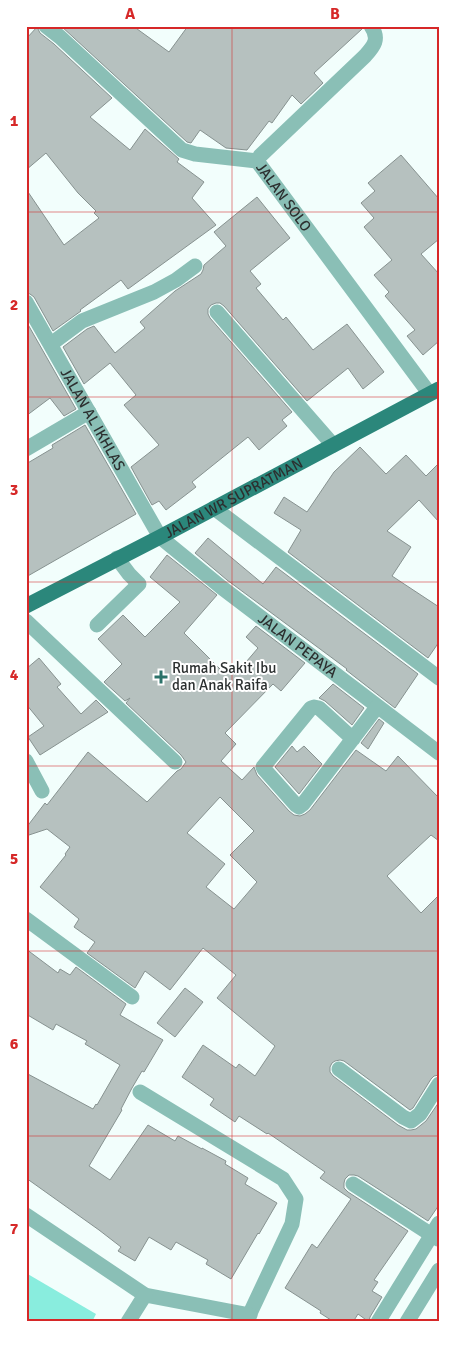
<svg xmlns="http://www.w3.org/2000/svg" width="465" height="1348" viewBox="0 0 465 1348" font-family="Signika,sans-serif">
<rect width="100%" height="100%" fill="#f2fefc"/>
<polygon fill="#89edde" points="26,1273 96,1314 92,1322 26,1322"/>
<g fill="#b6c1bf" stroke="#879290" fill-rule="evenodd">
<polygon points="61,26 133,26 169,52 188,26 362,26 362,29 314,73 323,83 301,104 292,95 272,123 269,121 247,150 226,148 200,130 191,143 187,142"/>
<polygon points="37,27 40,33 54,44 112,98 90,117 130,150 145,129 179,159 177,162 204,182 192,198 216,225 128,289 121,280 80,310 81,311 53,331 34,297 30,294 26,293 26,189 64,245 99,218 94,213 96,211 78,193 46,153 26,170 26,39"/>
<polygon points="401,155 439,199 439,239 421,254 439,274 439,341 423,355 407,336 415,330 385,296 389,292 374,275 392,260 364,227 374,218 361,203 375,191 368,183"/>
<polygon points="257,197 290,238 250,271 261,284 256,288 283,320 286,317 313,350 347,324 384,372 363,389 348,368 307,401 224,306 220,303 216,303 211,305 208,309 208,314 210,318 292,412 282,420 287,426 259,450 248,437 192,482 196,487 166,510 159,501 152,505 131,467 159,445 124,405 136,395 110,363 84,384 63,347 87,329 94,326 115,353 145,328 140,322 175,291 201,274 203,270 204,265 226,246 214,232"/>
<polygon points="26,321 76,409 64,416 50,398 26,416"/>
<polygon points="85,425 136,514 26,577 26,464 53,448 52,445"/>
<polygon points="360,447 386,474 406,455 426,476 439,463 439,522 419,500 387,531 411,547 392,576 439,607 439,642 428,658 288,552 301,530 274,513 284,497 307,512 334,472"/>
<polygon points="208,538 263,584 276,567 418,674 395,708 346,670 347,669 227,580 195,553"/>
<path d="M 167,555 L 217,595 L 184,633 L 223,672 L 227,668 L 235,675 L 258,648 L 246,637 L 256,626 L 305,663 L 281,691 L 273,684 L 225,733 L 236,744 L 221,761 L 242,780 L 254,767 L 257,775 L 289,811 L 294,815 L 300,816 L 305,814 L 310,810 L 356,750 L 386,771 L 398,756 L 439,798 L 439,841 L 431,835 L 387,876 L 421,913 L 439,895 L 439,1075 L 434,1076 L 431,1079 L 413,1108 L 410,1110 L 344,1061 L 340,1060 L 335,1061 L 332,1063 L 330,1067 L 330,1072 L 333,1076 L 398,1125 L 407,1130 L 411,1130 L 416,1129 L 426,1121 L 439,1102 L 439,1205 L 428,1221 L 358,1176 L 354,1175 L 349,1175 L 345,1179 L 344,1183 L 344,1188 L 348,1192 L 408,1231 L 374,1280 L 378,1282 L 372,1291 L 382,1297 L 370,1317 L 369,1322 L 358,1314 L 353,1322 L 334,1322 L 320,1313 L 321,1311 L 285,1288 L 312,1244 L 317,1248 L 351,1199 L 320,1178 L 325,1172 L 268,1133 L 267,1134 L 239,1116 L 235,1122 L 210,1105 L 214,1099 L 182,1077 L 203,1045 L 236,1068 L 239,1064 L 255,1076 L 275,1046 L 217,998 L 236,975 L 203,948 L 170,990 L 145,971 L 135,988 L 87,953 L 95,942 L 74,927 L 79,919 L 40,887 L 66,855 L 65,854 L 70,847 L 47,829 L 26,836 L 26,828 L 45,803 L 47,805 L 88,752 L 147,802 L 177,771 L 181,769 L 186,762 L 181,755 L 126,703 L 130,698 L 125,701 L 104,682 L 122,664 L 98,639 L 123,615 L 145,637 L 180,602 L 150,577 ZM 220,797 L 254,831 L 230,855 L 257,882 L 234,909 L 206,887 L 225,864 L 187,833 Z"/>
<polygon points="39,658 61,684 57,687 81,714 96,700 108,712 40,755 28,737 44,726 26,704 26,669"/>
<polygon points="333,684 364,708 352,725 325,701 319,698"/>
<polygon points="379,719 384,723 368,749 361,743"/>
<polygon points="292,746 297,752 304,746 322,764 299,794 275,767"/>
<polygon points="26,949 58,973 60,969 70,975 76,967 126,1004 120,1015 163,1040 144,1072 142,1071 132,1088 121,1109 122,1110 89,1166 110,1180 148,1125 175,1141 178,1136 202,1149 202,1148 226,1161 225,1164 248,1178 245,1184 277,1203 259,1234 258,1233 231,1279 206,1264 208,1260 176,1242 171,1250 149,1237 135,1261 118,1251 121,1247 99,1230 26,1178 26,1073 93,1109 96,1104 97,1105 120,1065 85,1044 87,1041 56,1024 53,1030 26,1014"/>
<polygon points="185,988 203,1002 175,1037 157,1023"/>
</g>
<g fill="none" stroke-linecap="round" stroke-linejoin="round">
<g stroke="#8abfb6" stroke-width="15">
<path id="s1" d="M 46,26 L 60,37 L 182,150 L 195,154 L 257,161 L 429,393"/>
<path d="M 257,161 L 260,156 L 365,56 C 374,46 380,39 371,26"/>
<path id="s2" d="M 26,302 L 160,537 L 221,587 L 439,753"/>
<polyline points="217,312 333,445"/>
<polyline points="51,344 82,321 154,292 176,280 195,266"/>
<polyline points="26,449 89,412"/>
<polyline points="214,508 439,678"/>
<polyline points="26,621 175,762"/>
<polyline points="97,625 139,584 129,574 117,558"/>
<polyline points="353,739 319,708 314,707 311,708 263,767 264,769 296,805 299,807 303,804 377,707"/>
<polyline points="26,761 42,791"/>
<polyline points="26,919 132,997"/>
<polyline points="339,1069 403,1117 411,1121 420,1114 439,1084"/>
<polyline points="140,1092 283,1179 296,1199 292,1224 246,1322"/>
<polyline points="353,1184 438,1239"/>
<polyline points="26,1215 145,1295 250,1315"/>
<polyline points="128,1322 145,1295"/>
<polyline points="378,1322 439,1223"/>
<polyline points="407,1322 439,1270"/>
</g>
<path stroke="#2b877b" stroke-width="15" id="s3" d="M 26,606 L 160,537 L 439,389"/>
</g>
<path fill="none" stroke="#d62828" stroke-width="1" stroke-opacity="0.55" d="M 232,26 L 232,1322M 26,212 L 439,212M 26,397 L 439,397M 26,582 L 439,582M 26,766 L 439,766M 26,951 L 439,951M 26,1136 L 439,1136"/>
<path fill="#2c736a" stroke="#fff" stroke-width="2" d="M158.5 669.5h5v5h5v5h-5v5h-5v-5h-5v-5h5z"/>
<g text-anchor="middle" stroke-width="4" stroke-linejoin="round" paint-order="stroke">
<g font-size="15" fill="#2c3030" stroke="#fff">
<text dy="5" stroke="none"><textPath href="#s1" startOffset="305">JALAN SOLO</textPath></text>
<text dy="5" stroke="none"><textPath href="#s2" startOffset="135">JALAN AL IKHLAS</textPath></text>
<text dy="5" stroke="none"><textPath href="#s3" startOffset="234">JALAN WR SUPRATMAN</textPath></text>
<text dy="5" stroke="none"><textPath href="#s2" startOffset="446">JALAN PEPAYA</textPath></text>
</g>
<g font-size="15" fill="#2c3030" stroke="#fff" text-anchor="start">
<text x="172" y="673">Rumah Sakit Ibu<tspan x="172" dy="17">dan Anak Raifa</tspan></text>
</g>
</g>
<rect width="465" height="1348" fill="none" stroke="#ffffff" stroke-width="55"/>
<rect x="28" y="28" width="410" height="1292" fill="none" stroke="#d62828" stroke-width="2"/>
<g font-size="16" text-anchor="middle" font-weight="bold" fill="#d62828">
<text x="130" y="19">A</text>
<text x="335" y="19">B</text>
<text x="14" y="126">1</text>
<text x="14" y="310">2</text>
<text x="14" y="495">3</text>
<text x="14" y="680">4</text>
<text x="14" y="864">5</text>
<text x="14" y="1049">6</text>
<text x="14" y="1234">7</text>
</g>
</svg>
